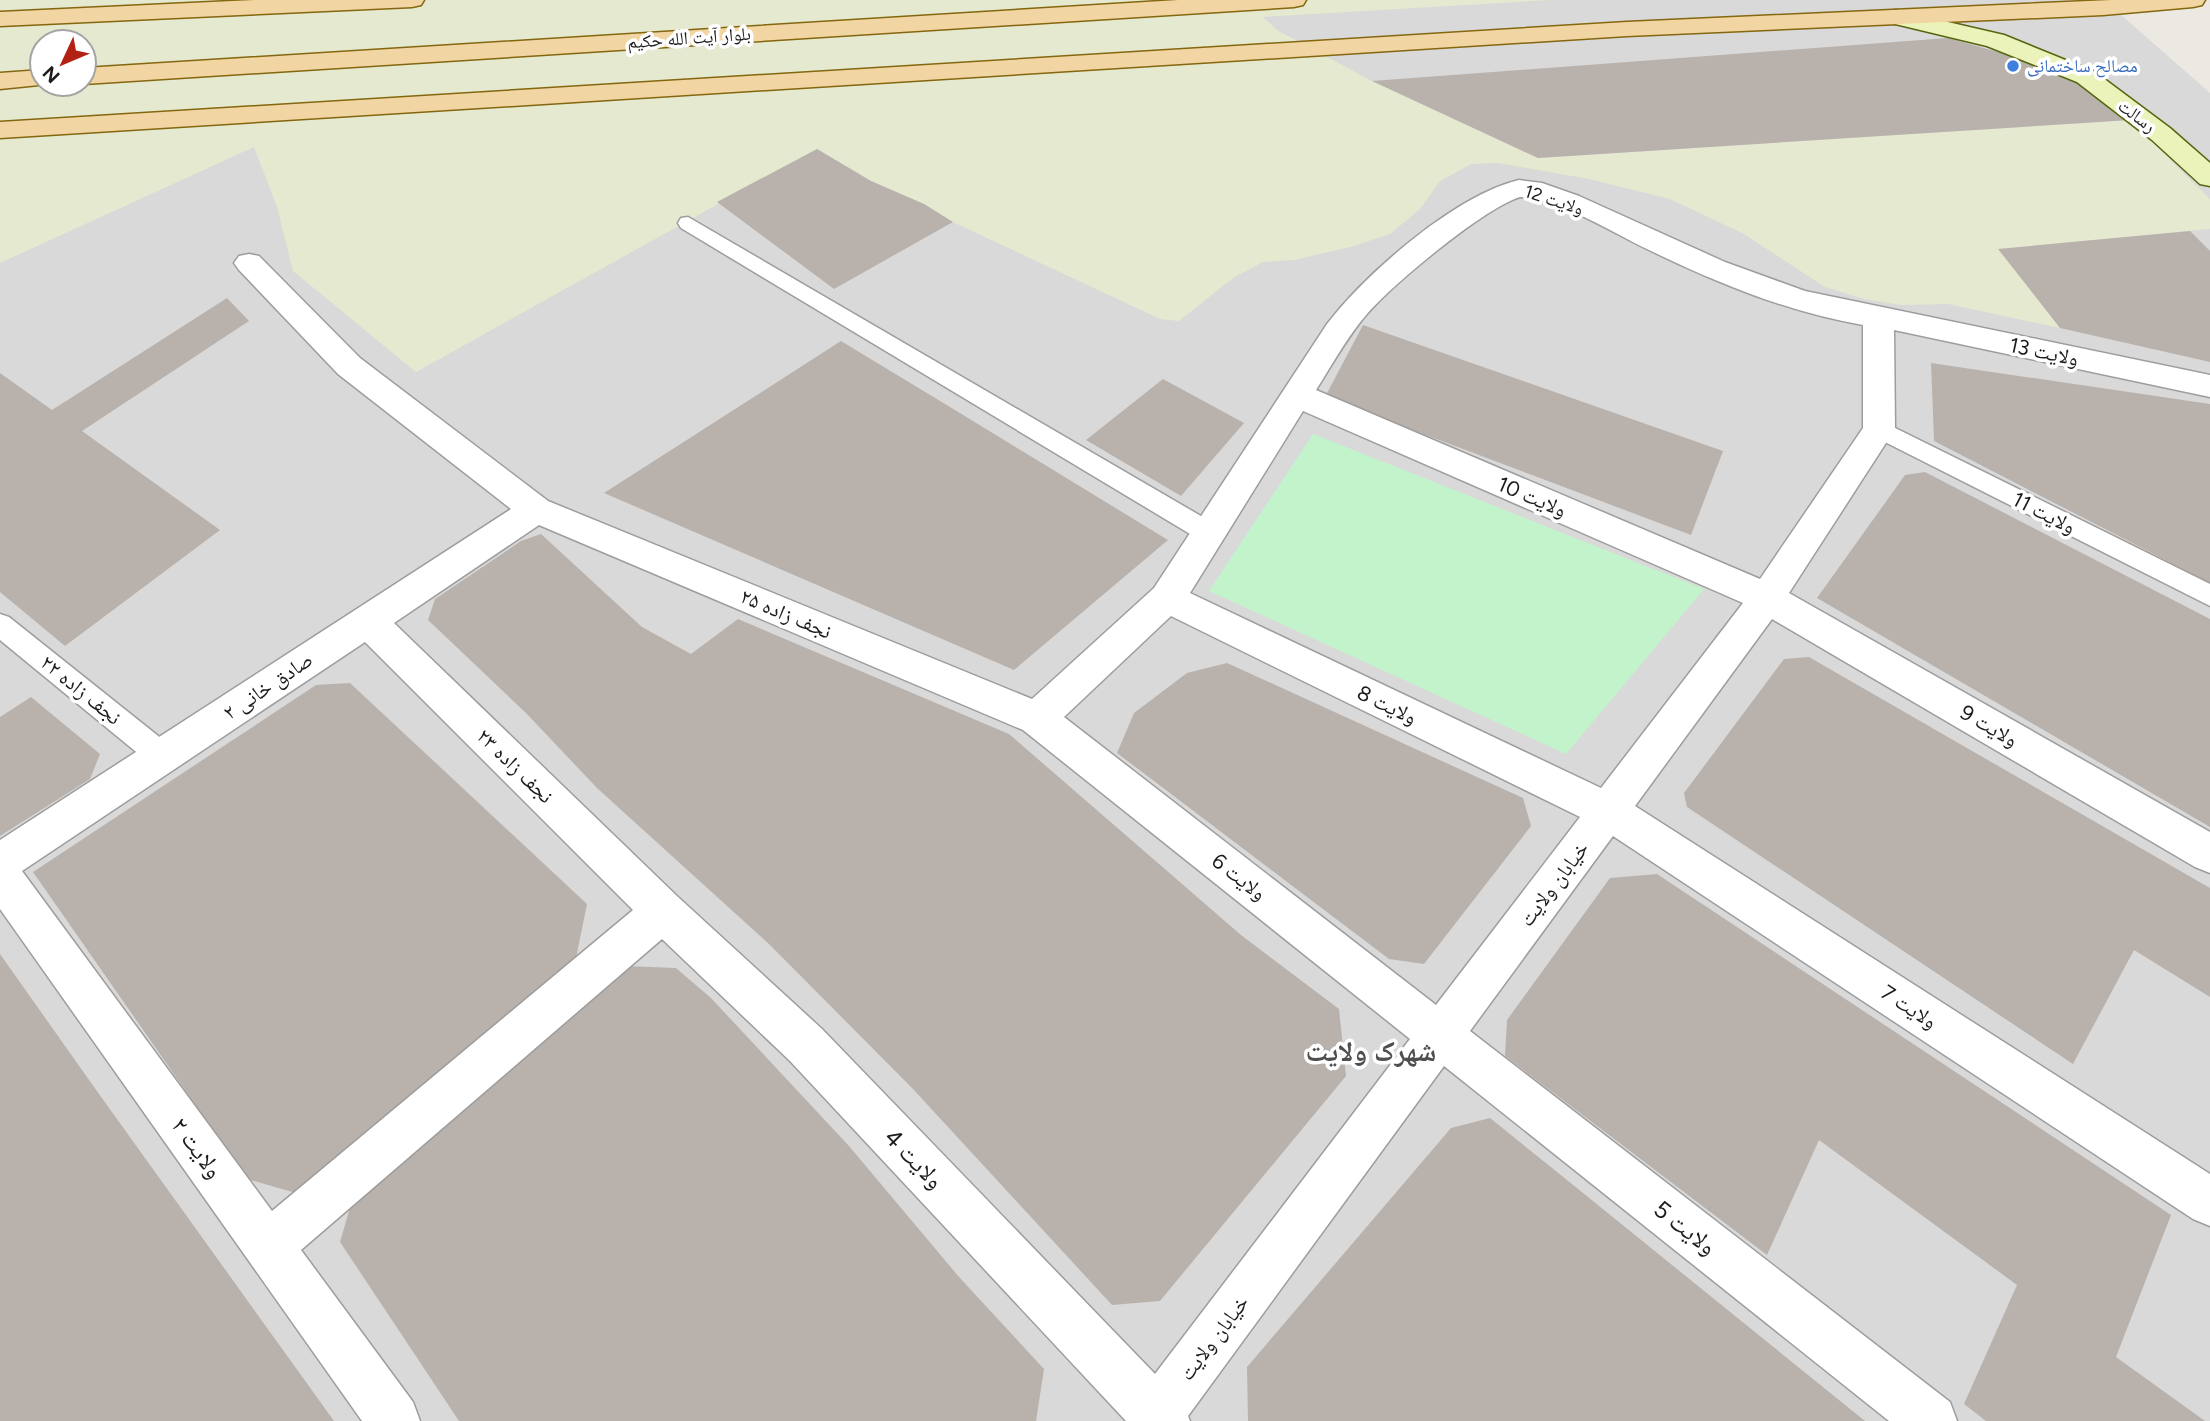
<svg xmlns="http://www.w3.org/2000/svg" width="2210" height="1421" viewBox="0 0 2210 1421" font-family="Figtree,'Noto Naskh Arabic',sans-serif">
<rect width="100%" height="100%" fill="#ece9e2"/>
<polygon fill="#dad9d9" points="1036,0 2104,0 2210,93 2210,1421 0,1421 0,190"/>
<path fill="#e5e9cf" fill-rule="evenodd" d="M 0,0 L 1551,0 L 1263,17 L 1277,30 L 1372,81 L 1538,158 L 2130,120 L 2210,199 L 2210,229 L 1999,249 L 2060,328 L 1948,304 L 1901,305 L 1864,299 L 1825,287 L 1744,234 L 1670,199 L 1589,179 L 1498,163 L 1471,164 L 1440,181 L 1420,209 L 1390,234 L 1350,247 L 1294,260 L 1263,262 L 1233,278 L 1179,321 L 1160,319 L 953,222 L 924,204 L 871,181 L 817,149 L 416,372 L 293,271 L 277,207 L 254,147 L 0,263 ZM 42,42 L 84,42 L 84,84 L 42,84 Z"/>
<polygon fill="#c2f3ca" points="1313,434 1704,589 1566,754 1209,591"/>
<g fill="#b9b2ac">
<polygon points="1948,38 2080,75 2130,120 1538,158 1372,81"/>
<polygon points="817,149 871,181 924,204 953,222 834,289 717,202"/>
<polygon points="2190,231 2210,251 2210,362 2060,328 1998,249"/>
<polygon points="227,298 249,321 82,431 220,530 65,646 0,592 0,373 52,410"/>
<polygon points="1363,325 1723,451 1691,535 1325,397"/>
<polygon points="841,341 950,407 1168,540 1014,670 604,493"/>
<polygon points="1931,363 2210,404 2210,583 1934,441"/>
<polygon points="1163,379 1244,423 1181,496 1086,440"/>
<polygon points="1925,472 2210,619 2210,827 1817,598 1905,475"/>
<polygon points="541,534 642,627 691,654 738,619 1009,734 1241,935 1339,1009 1346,1076 1160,1301 1112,1305 913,1089 769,944 597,788 526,713 428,620 435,599 521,541"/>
<polygon points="1809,657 2210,888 2210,997 2134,950 2073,1064 1687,807 1684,793 1784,659"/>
<polygon points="1227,663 1523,798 1531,826 1424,964 1389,959 1117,753 1134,713 1187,673"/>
<polygon points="350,683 587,904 576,958 296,1193 247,1179 33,872 316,685"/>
<polygon points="31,697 100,754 90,779 0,836 0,717"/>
<polygon points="1657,874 2171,1215 2116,1357 2205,1421 1986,1421 1964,1404 2017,1285 1819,1140 1767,1255 1505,1056 1507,1020 1610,878"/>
<polygon points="0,954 99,1094 334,1421 0,1421"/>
<polygon points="626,966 676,968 711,998 849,1146 959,1277 1044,1369 1036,1421 459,1421 340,1242 351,1204"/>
<polygon points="1490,1118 1562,1176 1865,1421 1248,1421 1247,1367 1451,1128"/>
</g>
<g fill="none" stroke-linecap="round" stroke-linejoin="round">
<g stroke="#9d9d9d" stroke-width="3">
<g id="service">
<polygon points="688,217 1218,526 1222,533 1218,540 1209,543 1200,540 681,228 678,223 681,218"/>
<polygon points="1879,420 2210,584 2210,606 1871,435 1867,429 1871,423"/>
<polygon points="0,614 9,617 172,747 176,756 172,765 162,768 152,765 0,640"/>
</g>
</g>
<g stroke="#9d9d9d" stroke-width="3">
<path id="minor" d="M 1519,180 L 1542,183 L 1579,196 L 1725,262 L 1805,291 L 2210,375 L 2210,397 L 1894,330 L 1895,429 L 1789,593 L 2210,832 L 2210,873 L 2195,867 L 1772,619 L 1635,806 L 2210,1174 L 2210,1226 L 2193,1219 L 1613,836 L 1470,1031 L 1950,1402 L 1957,1421 L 1889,1421 L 1444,1066 L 1188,1416 L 1190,1421 L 1126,1421 L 790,1061 L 662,939 L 301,1250 L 413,1402 L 420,1421 L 362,1421 L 0,909 L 0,840 L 511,509 L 338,374 L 239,270 L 234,263 L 239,256 L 249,254 L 259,256 L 360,358 L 548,501 L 1032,699 L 1154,588 L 1327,324 C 1367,272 1456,195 1519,180 ZM 1520,197 C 1565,201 1609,231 1649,250 C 1717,283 1788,312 1863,325 L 1863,428 L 1760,579 L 1316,390 C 1332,365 1347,337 1367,314 C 1393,284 1484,208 1520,197 ZM 1303,411 L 1743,603 L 1601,788 L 1190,593 ZM 539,525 L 1023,730 L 1410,1039 L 1155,1374 L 822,1029 L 678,897 L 394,623 ZM 1171,616 L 1580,817 L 1436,1005 L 1064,717 ZM 365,642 L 633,910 L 272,1211 L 22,871 Z"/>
</g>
<g stroke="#55660f" stroke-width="3">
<polygon id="secondary" points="1896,10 2004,35 2095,72 2170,128 2210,163 2210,186 2200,184 2152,140 2077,82 1987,46 1887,22 1884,17 1887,12"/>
</g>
<g stroke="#84670f" stroke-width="3">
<g id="primary">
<polygon points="254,0 424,0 421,5 412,7 0,26 0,12"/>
<polygon points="1178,0 1306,0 1303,5 1294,7 84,84 84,68"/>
<polygon points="2111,0 2205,0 2202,5 2193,7 2103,15 1627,36 0,138 0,122 1627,22"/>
<polygon points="42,70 42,84 49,84 0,89 0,73"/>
</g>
</g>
<use href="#service" fill="#fff" fill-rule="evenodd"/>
<use href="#minor" fill="#fff" fill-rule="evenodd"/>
<use href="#secondary" fill="#ebf2ba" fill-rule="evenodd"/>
<use href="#primary" fill="#f1d5a2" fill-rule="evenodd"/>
</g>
<circle fill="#3f7fe0" stroke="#fff" stroke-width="2.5" cx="2013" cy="66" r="7"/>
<g text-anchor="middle" stroke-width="7" stroke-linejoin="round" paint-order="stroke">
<g font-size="18" fill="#1c1c1c" stroke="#fff">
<text transform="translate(689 38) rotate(-4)" y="6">بلوار آیت الله حکیم</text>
<text transform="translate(2137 116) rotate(37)" y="6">رسالت</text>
<text transform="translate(1554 200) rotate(18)" y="6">ولایت 12</text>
</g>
<g font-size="18" fill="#366cbe" stroke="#fff" text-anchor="start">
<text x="2027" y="72">مصالح ساختمانی</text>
</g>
<g font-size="21" fill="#1c1c1c" stroke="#fff">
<text transform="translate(2044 352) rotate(12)" y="7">ولایت 13</text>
<text transform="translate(1532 497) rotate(23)" y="7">ولایت 10</text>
<text transform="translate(2044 513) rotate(27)" y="7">ولایت 11</text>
<text transform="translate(786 614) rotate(23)" y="7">نجف زاده ۲۵</text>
<text transform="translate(268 686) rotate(-34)" y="7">صادق خانی ۲</text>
<text transform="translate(81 690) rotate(39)" y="7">نجف زاده ۲۲</text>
<text transform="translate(1387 705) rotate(26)" y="7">ولایت 8</text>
<text transform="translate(1989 726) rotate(30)" y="7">ولایت 9</text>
<text transform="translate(515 766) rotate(44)" y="7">نجف زاده ۲۳</text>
<text transform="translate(1239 877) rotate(38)" y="7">ولایت 6</text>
<text transform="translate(1554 884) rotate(-53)" y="7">خیابان ولایت</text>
<text transform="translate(1909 1007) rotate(33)" y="7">ولایت 7</text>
<text transform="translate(1214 1338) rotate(-53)" y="7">خیابان ولایت</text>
</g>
<g font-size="24" fill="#1c1c1c" stroke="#fff">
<text transform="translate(197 1148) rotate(54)" y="8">ولایت ۲</text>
<text transform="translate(914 1159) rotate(46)" y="8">ولایت 4</text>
<text transform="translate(1685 1228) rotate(38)" y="8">ولایت 5</text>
</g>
<g font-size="28" font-weight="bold" fill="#4f4f4f" stroke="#fff">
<text x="1371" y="1061">شهرک ولایت</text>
</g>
</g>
<g transform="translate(63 63) rotate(226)"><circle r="33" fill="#ffffff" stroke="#a4a4a4" stroke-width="2"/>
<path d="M0-5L12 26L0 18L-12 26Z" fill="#b32114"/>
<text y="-10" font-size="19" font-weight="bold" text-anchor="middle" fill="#1c1c1c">N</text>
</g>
</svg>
